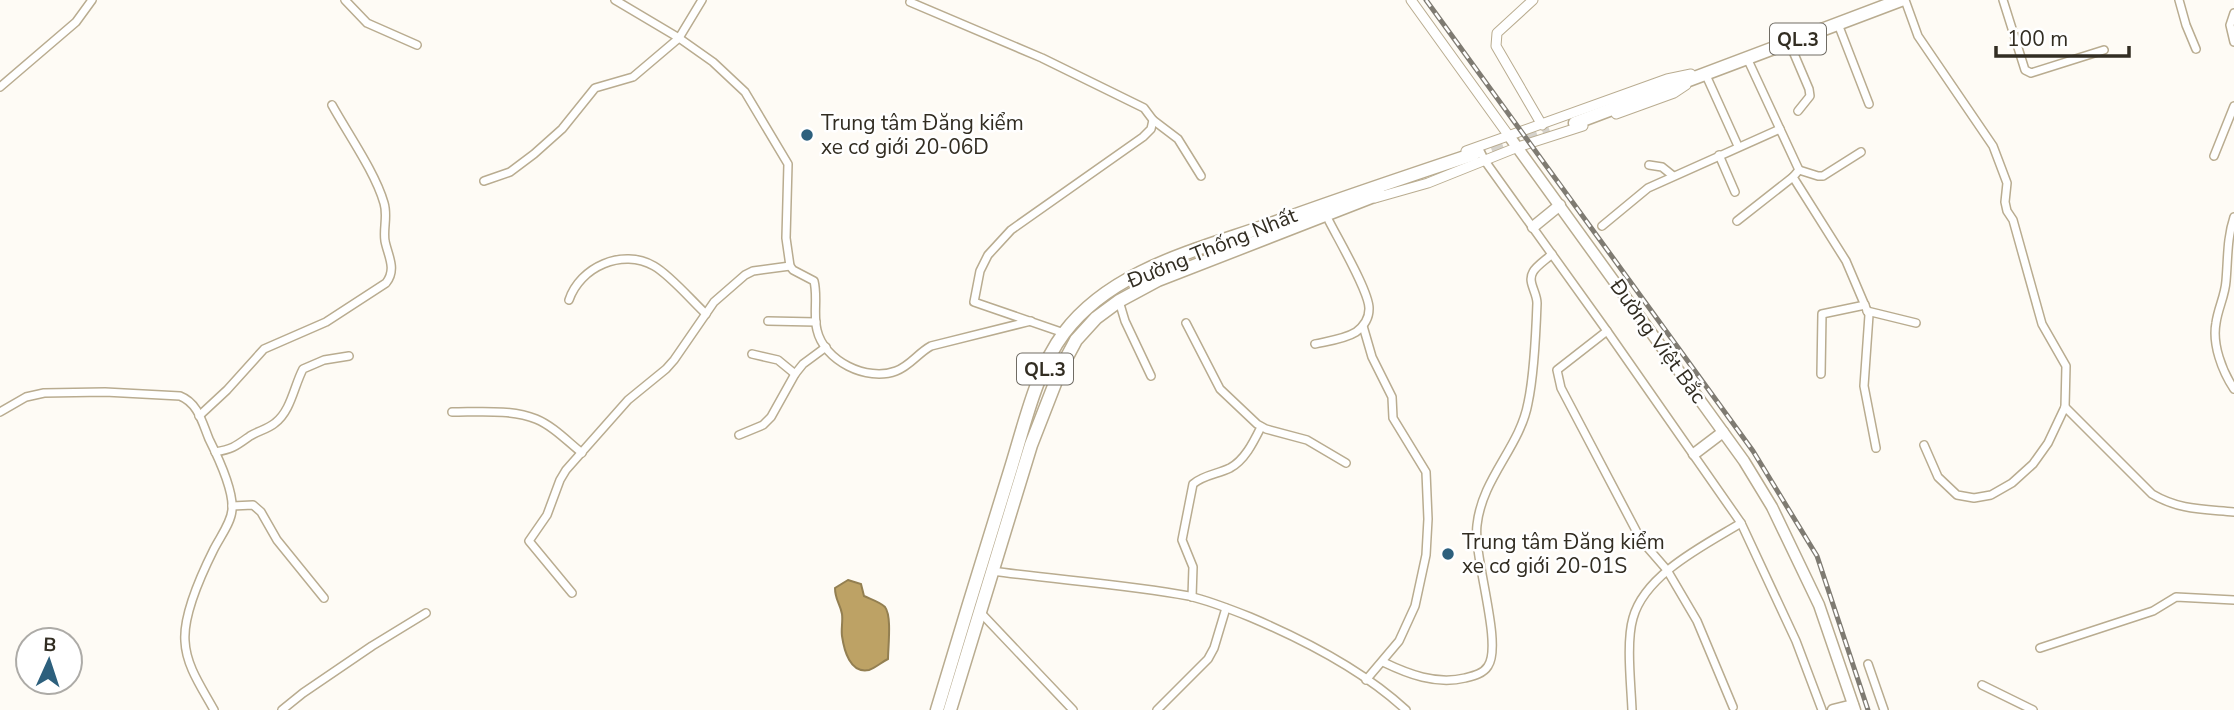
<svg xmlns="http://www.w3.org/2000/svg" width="2234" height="710" viewBox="0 0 2234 710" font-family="'Nunito Sans',sans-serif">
<rect width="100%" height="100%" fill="#fefbf5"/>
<path fill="#bda265" stroke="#937f51" stroke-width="2" d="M 848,580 L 861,584 L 864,596 C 870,599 880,602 885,607 C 892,616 888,647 888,659 C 882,662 875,668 869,670 C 850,674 844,650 842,636 C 841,629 843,621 842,614 C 840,603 835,600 835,588 Z"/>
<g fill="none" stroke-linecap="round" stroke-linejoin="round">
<polyline stroke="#d5d2cb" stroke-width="12" stroke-dasharray="12 6" stroke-linecap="butt" points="1474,154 1548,126"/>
<g stroke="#b9ac90" stroke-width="10">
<g id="minor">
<polyline points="345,0 367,23 417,45"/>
<path d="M 615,0 L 679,38 L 713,62 L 745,92 L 788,164 L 786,238 L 790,266 L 793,270 L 814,281 C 818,297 813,314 817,330 C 824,361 867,382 896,371 C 910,366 918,353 931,346 L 1031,321"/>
<polyline points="1905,0 1918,36 1993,146 2007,183 2005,202 2007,211 2013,220 2042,324 2066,366 2065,407 2048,443 2033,464 2012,483 1991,495 1974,498 1957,495 1938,477 1924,445"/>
<polyline points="2003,0 2025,70 2031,73 2104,50"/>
<polyline points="2179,0 2186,25 2196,49"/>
<polyline points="910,2 1042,58 1144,108 1153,120 1151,129 1143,137 1011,230 988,255 980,271 974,302 1064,333"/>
<polyline points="2234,13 2230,25 2234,42"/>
<polyline points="1838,24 1869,104"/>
<polyline points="1789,42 1809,89 1810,96 1798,111"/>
<polyline points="1747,58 1799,170 1793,177 1846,261 1869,315 1864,386 1876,448"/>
<polyline points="1705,73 1738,146"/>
<polyline points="0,87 76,22 92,0"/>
<polyline points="1153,120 1178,139 1201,176"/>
<polyline points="1478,147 1485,161 1607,331 1741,523 1796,641 1822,710"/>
<polyline points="1719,155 1735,192"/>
<polyline points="2214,156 2234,106"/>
<polyline points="1649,165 1662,167 1672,175"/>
<polyline points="1799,170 1818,176 1823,176 1861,152"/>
<polyline points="484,181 510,172 534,154 562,129 595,88 633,77 679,38 702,0"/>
<path d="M 2234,217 C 2227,238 2228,258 2226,281 C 2225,296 2218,308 2216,323 C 2212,344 2222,371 2234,389"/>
<polyline points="1737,221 1793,177"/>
<polyline points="1602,226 1648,188 1780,129"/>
<path d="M 569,300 C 580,267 622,248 654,266 C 670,275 692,301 706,314"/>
<polyline points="1119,301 1125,321 1151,376"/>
<polyline points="1867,311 1916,323"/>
<polyline points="768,321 816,322"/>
<polyline points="1186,323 1220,389 1257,424 1266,429 1307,440 1346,463"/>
<polyline points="1363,326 1372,357 1392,397 1393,418 1426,472 1428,519 1426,555 1415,606 1399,641 1366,680"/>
<polyline points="1607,331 1557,370 1561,388 1641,540 1667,570 1697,621 1733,707"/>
<path d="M 1315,344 C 1328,341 1345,339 1356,332 C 1364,326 1369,319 1369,309 C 1370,293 1338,239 1329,221"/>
<polyline points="752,354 778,360 795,374"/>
<polyline points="1821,374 1822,314 1865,305"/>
<path d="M 2065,407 L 2152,494 C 2179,510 2203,509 2234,512"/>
<path d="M 0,412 L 26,397 L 44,393 L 105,392 L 180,396 C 198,403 202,422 209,439 C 218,457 234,490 232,510 C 231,523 220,537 214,549 C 202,573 183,614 185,641 C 186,666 202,688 214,710"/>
<path d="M 452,412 C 479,412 511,409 536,419 C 553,426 567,441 582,453"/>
<path d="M 199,416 L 227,390 L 264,349 L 326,322 L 386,283 C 397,269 388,256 385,241 C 383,228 388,216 384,203 C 375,172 348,134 332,105"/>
<polyline points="739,435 763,425 771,417 795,374 803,364 826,347"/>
<path d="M 215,452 C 233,449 236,446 250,436 C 258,431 268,429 275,423 C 291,411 294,386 303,369 L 324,360 L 349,356"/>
<polyline points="232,506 253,505 261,512 277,540 324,598"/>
<path d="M 992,571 C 1057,580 1124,584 1189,596 C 1210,601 1230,609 1250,617 C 1302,639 1364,671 1406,710"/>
<polyline points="572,593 529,541 547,515 560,480 566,470 628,400 666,369 674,360 714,302 745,275 753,271 790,266"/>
<path d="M 1192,597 L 1193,567 L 1182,540 L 1193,484 C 1203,475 1218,474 1230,468 C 1245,460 1254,441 1261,427"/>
<polyline points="980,612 1073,710"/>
<polyline points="2040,648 2153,611 2176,597 2234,600"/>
<path d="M 1383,662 C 1408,674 1436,685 1465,678 C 1473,676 1483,674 1488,666 C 1503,644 1473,557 1477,525 C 1482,478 1520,447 1528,403 C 1534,375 1536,332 1537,303 C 1537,292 1527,282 1533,272 C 1536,266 1547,259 1552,254"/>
<polyline points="1868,664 1884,710"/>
<polyline points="1982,685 2033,710"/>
<polyline points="282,710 303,693 372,646 426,613"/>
<polyline points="1157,710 1208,659 1214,648 1226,608"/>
<path d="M 1632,710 C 1631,684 1626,642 1633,618 C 1645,574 1705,545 1741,523"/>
</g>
</g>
<g stroke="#b9ac90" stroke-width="11">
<g id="tertiary">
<polyline points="1411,0 1509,136"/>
<polyline points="1533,0 1497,33 1496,46 1542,125"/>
<polyline points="1616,114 1674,93 1686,85"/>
<polyline points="1466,151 1667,79 1691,74"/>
<polyline points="1375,198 1428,183 1518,147 1583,126"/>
</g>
</g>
<g stroke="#b9ac90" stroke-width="13">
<g id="secondary">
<polyline points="1509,136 1744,461 1772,507 1819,605 1855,710"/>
<polyline points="1533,227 1560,205"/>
<polyline points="1694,454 1723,432"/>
<polyline points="1833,710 1853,705"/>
</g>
</g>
<g stroke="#b9ac90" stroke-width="15">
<g id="trunk">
<polyline points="1575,123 1901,0"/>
<path d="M 937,710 C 961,630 985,551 1010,471 C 1024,427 1036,370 1064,333 C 1111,270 1197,250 1268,225 C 1336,200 1405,177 1474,154"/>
<polyline points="950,710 1031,445 1061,368 1076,340 1096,318 1119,301 1158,280 1379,194"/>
</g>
</g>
<use href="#minor" stroke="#fff" stroke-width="7"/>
<use href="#tertiary" stroke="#fff" stroke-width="9"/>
<use href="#secondary" stroke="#fff" stroke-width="10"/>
<use href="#trunk" stroke="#fff" stroke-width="12"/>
<g stroke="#7f7b72" stroke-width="5">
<polyline id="rail" points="1426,0 1753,451 1817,556 1868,710"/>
</g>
<use href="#rail" stroke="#fff" stroke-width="2.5" stroke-dasharray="8" stroke-linecap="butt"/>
</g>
<g fill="#2d607d" stroke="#fff" stroke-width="2.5">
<circle cx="807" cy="135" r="7"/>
<circle cx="1448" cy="554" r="7"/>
</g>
<g text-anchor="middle" stroke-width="5" stroke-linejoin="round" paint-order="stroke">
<g fill="#fff" stroke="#706c64" stroke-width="2">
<rect x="1770" y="23.5" width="56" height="31" rx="5"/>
<rect x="1017" y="353.5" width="56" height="31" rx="5"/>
</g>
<g font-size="19" font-weight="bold" fill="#322d22">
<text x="1798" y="46">QL.3</text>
<text x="1045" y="376">QL.3</text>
</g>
<g font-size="21" fill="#322d22" stroke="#fff" text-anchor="start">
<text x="821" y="130">Trung tâm Đăng kiểm<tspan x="821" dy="24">xe cơ giới 20-06D</tspan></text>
<text x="1462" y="549">Trung tâm Đăng kiểm<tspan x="1462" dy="24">xe cơ giới 20-01S</tspan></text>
</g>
<g font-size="21" fill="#322d22" stroke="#fff">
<text transform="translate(1212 248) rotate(-22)" y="7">Đường Thống Nhất</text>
<text transform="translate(1658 341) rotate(54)" y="7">Đường Việt Bắc</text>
</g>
</g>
<g transform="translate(49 661) rotate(3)"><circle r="33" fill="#ffffff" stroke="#adaba7" stroke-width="2"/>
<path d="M0-5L12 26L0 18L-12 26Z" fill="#2d607d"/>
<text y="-10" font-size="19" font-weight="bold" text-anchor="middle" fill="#322d22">B</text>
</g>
<path d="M1996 46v10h133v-10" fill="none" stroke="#322d22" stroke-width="3.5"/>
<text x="2007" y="46" font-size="21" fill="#322d22" stroke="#ffffff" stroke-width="5" paint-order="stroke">100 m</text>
</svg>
